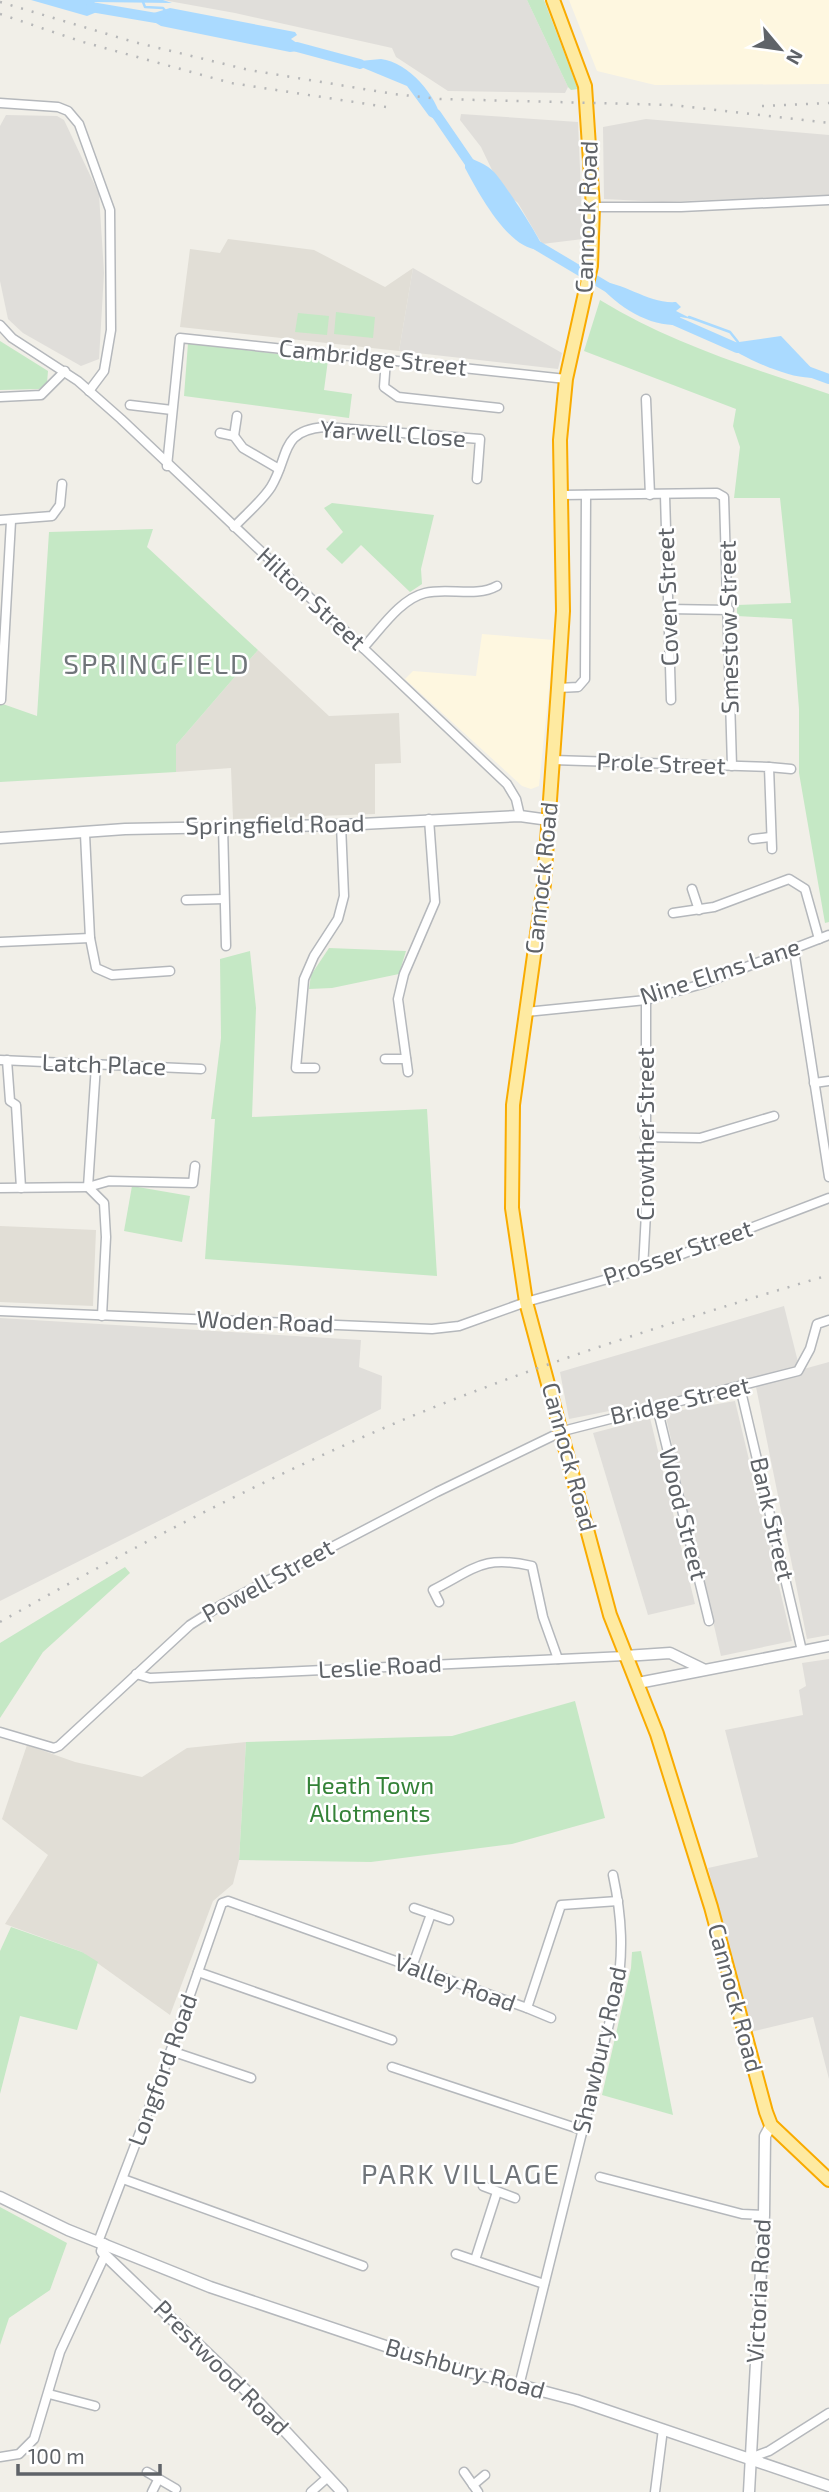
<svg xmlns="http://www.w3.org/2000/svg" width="829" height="2492" viewBox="0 0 829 2492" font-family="'Exo 2',sans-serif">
<rect width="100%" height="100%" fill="#f1efe8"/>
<g fill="#fef7e0">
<polygon points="569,0 829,0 829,84 655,85 597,71"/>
<polygon points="482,634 554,640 539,786 531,789 522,786 405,679 413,671 476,676"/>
</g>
<g fill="#e0deda">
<polygon points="163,0 527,0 568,87 565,93 448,91 396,57 392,48 235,13"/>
<polygon points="461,114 578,122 583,239 542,244 518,203 508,195 492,170 481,147 460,120"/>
<polygon points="6,115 57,116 64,120 99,194 104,273 99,359 81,366 23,333 8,319 0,281 0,126"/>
<polygon points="646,119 829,135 829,195 663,202 604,199 603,127"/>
<polygon points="413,268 562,353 558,369 399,351"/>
<polygon points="784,1306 800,1370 829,1362 829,1635 807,1639 755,1382 569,1419 560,1372"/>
<polygon points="0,1318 361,1340 359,1367 382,1376 381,1409 0,1601"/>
<polygon points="735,1401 792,1641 721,1656 665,1413"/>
<polygon points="650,1418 695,1604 648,1615 593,1433"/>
<polygon points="829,1659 829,2079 813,2017 751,2032 708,1868 758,1857 725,1730 803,1715 799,1690 806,1686 802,1663"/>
</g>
<g fill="#e1ded6">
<polygon points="228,239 314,250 385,287 413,268 399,351 180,327 190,249 220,253"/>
<polygon points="258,650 329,716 399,713 401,763 375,764 375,814 233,819 231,768 176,772 176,745"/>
<polygon points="0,1226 96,1230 93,1306 0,1302"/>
<polygon points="246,1742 239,1860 233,1884 213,1901 170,2015 82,1952 5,1924 48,1855 2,1819 27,1745 75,1762 142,1777 187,1748"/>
</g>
<g fill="#c5e8c5">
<polygon points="527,0 544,0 578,89 571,90 568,87"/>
<path d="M 600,300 C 670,343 751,368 829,394 L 829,922 L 825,923 L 799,773 L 799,709 L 792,619 L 737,616 L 737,605 L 791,603 L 780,498 L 734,498 L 740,447 L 733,426 L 736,409 L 584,351 Z"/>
<polygon points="336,312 375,317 373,338 334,334"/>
<polygon points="298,313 329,316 327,335 295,332"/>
<polygon points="0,341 48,371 47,383 39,389 0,390"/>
<polygon points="188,343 328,360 324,390 352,394 349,418 184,396"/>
<polygon points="332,503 434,515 421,569 422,584 410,592 361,545 342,564 326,549 343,532 324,508"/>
<polygon points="153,529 147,547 258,650 176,745 176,772 0,782 0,703 37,716 49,532"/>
<polygon points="329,948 406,951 399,974 332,988 309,989 311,975"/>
<polygon points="250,951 256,1008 252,1117 427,1109 437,1276 205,1259 215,1119 211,1119 221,1038 220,959"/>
<polygon points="132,1186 190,1196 182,1242 124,1231"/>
<polygon points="125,1567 130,1573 43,1652 0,1718 0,1643"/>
<polygon points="575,1701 605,1818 512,1844 371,1862 239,1860 246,1742 452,1736"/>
<polygon points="11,1927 82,1952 98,1962 77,2030 20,2016 0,2094 0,1951"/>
<polygon points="641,1951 673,2115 602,2095 631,1968 632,1952"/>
<polygon points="0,2207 67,2243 50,2290 9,2318 0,2345"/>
</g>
<g fill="#aadaff">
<polygon points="31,0 163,0 172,3 94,2 102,10 87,16"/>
<polygon points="170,8 295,32 297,35 291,39 307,50 290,52 161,26 144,16"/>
<path d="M 381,59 C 408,62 438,96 442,123 L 429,116 L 407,86 L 349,62 Z"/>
<path d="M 465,156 C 474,160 487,164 494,172 C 502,180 542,240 543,249 C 511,255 478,192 465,168 Z"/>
<path d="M 596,281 C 625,282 648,304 676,302 L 681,307 L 676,311 L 692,319 L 680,317 L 682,324 C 652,330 613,304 596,281 Z"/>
<path d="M 781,336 L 819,376 C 801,385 740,357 725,344 Z"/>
</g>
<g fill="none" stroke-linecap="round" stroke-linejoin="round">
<g stroke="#aadaff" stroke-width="2.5">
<polyline points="143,2 145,7 163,8 168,14"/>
<polyline points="689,317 730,332 738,342"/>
</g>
<g stroke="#aadaff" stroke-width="10">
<polyline points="91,7 156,18"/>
<polyline points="297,47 360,64"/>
<polyline points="436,114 471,165"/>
<polyline points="533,243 607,287"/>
<polyline points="671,319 737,348"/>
<polyline points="807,371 829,379"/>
</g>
<g stroke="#b5b8bc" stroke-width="11">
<g id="minor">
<polyline points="0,103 58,107 68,111 79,124 110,210 111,330 104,371 89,391"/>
<polyline points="593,207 681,207 829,200"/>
<polyline points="0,325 12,338 78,381 121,419 507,784 516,799 520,816"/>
<polyline points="386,359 384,387 398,397 499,408"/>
<polyline points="0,397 41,395 65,371"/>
<polyline points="646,399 650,495"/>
<polyline points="130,405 172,410"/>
<polyline points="220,433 234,436 243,448 279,469"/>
<polyline points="234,436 237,416"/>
<polyline points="167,466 180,338 566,379"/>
<polyline points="561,495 717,493 724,497 732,766"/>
<polyline points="665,495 671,700"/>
<polyline points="0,520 52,516 60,505 62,484"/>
<path d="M 234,527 C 246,514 262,501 271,487 C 290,456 279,431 324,427 L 480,439 L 477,479"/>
<polyline points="668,609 729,610"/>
<path d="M 363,648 C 380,630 400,599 425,593 C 449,587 475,598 497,586"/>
<polyline points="558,688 578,687 585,679 586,495"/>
<polyline points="1,700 11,521"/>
<polyline points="553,760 769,767 772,849"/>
<polyline points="769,767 791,769"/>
<polyline points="223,826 226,946"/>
<polyline points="85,834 90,938 96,968 112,975 170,971"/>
<polyline points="753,839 770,837"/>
<polyline points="692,889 699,910"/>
<polyline points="186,900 224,899"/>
<polyline points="673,913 714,907 789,879 805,889 819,939"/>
<polyline points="0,942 90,938"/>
<polyline points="794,950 829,1177"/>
<polyline points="526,1012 646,1000 702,984 829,935"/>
<polyline points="385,1059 406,1059"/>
<polyline points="0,1060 201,1069"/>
<polyline points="7,1060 10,1101 16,1105 21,1188"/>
<polyline points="96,1065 88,1187 104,1203 106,1237 102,1316"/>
<polyline points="315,1068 296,1068 304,979 314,956 338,919 344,896 341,825"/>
<polyline points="408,1072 398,999 404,974 435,902 429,819"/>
<polyline points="814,1083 829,1081"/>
<polyline points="645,1137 700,1138 774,1116"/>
<polyline points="0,1188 88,1187 109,1181 193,1183 195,1166"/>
<polyline points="643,1269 646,1213 646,1000"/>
<polyline points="0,1311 432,1329 459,1326 526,1302 643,1269 829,1198"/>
<polyline points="740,1387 802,1651"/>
<polyline points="657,1407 709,1621"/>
<path d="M 439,1602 L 433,1590 C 476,1568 483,1555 532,1566 L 543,1617 L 558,1659"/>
<polyline points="136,1674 150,1678 625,1656"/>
<polyline points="0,1732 54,1748 59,1746 190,1625 223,1604 437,1492 563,1431 798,1371 810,1349 817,1324 829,1320"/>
<polyline points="414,1908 449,1920"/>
<polyline points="412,1967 431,1914"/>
<polyline points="198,1972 392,2040"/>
<polyline points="527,2008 551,2018"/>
<polyline points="171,2051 251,2078"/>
<polyline points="392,2067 582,2130"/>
<polyline points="600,2177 742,2214 764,2215"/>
<polyline points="123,2179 363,2266"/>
<polyline points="483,2186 515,2198"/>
<polyline points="98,2242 166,2064 222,1903 228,1901 527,2008 561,1905 618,1901"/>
<polyline points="456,2254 544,2284"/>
<polyline points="475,2260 497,2192"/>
<path d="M 519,2386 L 616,1996 C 624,1953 622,1917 613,1875"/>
<polyline points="49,2394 95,2406"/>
<polyline points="0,2457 19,2454 34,2439 60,2352 105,2255"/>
<polyline points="750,2458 769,2451 829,2413"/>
<polyline points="147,2472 176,2489"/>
<polyline points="464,2472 478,2492"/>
<polyline points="473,2485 485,2475"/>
<polyline points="152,2492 158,2480"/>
<polyline points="311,2492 328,2477"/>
<polyline points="655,2492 663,2429"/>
</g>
</g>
<g stroke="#b5b8bc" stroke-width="13">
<g id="tertiary">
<polyline points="0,838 125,829 341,825 520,816 549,820"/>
<polyline points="625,1656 670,1653 703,1669"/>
<polyline points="638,1683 829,1646"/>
<polyline points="0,2197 68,2230 210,2287 436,2363 576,2400 829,2486"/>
<polyline points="104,2244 102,2251 105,2255 259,2403 342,2492"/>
<polyline points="749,2492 764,2215 765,2136 771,2125"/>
</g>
</g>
<g stroke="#f9ab00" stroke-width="16">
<polyline id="trunk" points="553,0 585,86 593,207 591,266 566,379 560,440 563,611 558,688 544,884 513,1105 512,1208 526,1302 610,1615 657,1734 711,1907 766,2112 771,2125 829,2180"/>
</g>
<use href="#minor" stroke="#fff" stroke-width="8"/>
<use href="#tertiary" stroke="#fff" stroke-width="10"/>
<use href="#trunk" stroke="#feeaa1" stroke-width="12"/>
<g stroke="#b6b7b8" stroke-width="2.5" stroke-dasharray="2 9" stroke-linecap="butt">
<polyline points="0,2 134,42 249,70 394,94 440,99 673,105 829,123"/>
<polyline points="0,14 83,42 231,83 393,108"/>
<polyline points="762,106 829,103"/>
<path d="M 0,1622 C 140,1543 283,1468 432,1408 C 562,1356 695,1315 829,1275"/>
</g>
</g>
<g text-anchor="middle" stroke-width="5" stroke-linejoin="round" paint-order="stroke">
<g font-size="24" fill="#5f6368" stroke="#fff">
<text transform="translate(587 217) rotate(-88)" y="8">Cannock Road</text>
<text transform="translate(373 358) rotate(6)" y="8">Cambridge Street</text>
<text transform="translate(393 434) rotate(4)" y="8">Yarwell Close</text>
<text transform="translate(668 597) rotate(-92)" y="8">Coven Street</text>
<text transform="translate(311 599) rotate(43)" y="8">Hilton Street</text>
<text transform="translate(729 627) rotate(-91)" y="8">Smestow Street</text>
<text transform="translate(661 764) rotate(2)" y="8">Prole Street</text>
<text transform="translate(275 825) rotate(-1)" y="8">Springfield Road</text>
<text transform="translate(542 878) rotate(-84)" y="8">Cannock Road</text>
<text transform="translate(720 972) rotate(-18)" y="8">Nine Elms Lane</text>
<text transform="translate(104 1065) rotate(2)" y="8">Latch Place</text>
<text transform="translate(646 1134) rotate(-90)" y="8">Crowther Street</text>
<text transform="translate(678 1253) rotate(-19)" y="8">Prosser Street</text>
<text transform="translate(265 1322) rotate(2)" y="8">Woden Road</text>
<text transform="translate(680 1401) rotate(-13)" y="8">Bridge Street</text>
<text transform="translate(569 1457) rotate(75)" y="8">Cannock Road</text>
<text transform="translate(683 1514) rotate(76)" y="8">Wood Street</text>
<text transform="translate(772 1519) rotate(77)" y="8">Bank Street</text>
<text transform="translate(268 1581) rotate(-29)" y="8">Powell Street</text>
<text transform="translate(380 1667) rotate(-3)" y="8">Leslie Road</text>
<text transform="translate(455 1983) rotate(20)" y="8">Valley Road</text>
<text transform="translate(735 1998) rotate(75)" y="8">Cannock Road</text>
<text transform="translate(600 2050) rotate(-77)" y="8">Shawbury Road</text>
<text transform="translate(163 2070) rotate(-70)" y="8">Longford Road</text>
<text transform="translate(759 2291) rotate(-87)" y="8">Victoria Road</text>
<text transform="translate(221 2368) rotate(45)" y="8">Prestwood Road</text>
<text transform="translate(465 2369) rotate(16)" y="8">Bushbury Road</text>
</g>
<g font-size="24" fill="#348238" stroke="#fff">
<text x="370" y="1794">Heath Town<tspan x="370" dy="28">Allotments</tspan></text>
</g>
<g font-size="28" letter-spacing="2" fill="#70757a" stroke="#fff">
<text x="157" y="674">SPRINGFIELD</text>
<text x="461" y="2184">PARK VILLAGE</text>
</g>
</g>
<g transform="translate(780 49) rotate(119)" stroke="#ffffff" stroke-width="5" paint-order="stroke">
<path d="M0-5L12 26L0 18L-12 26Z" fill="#5f6368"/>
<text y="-10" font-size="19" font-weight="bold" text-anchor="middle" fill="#5f6368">N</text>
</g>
<path d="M18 2464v10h142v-10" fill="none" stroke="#5f6368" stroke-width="3.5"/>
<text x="28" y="2464" font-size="21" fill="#5f6368" stroke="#ffffff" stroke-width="5" paint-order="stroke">100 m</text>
</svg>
